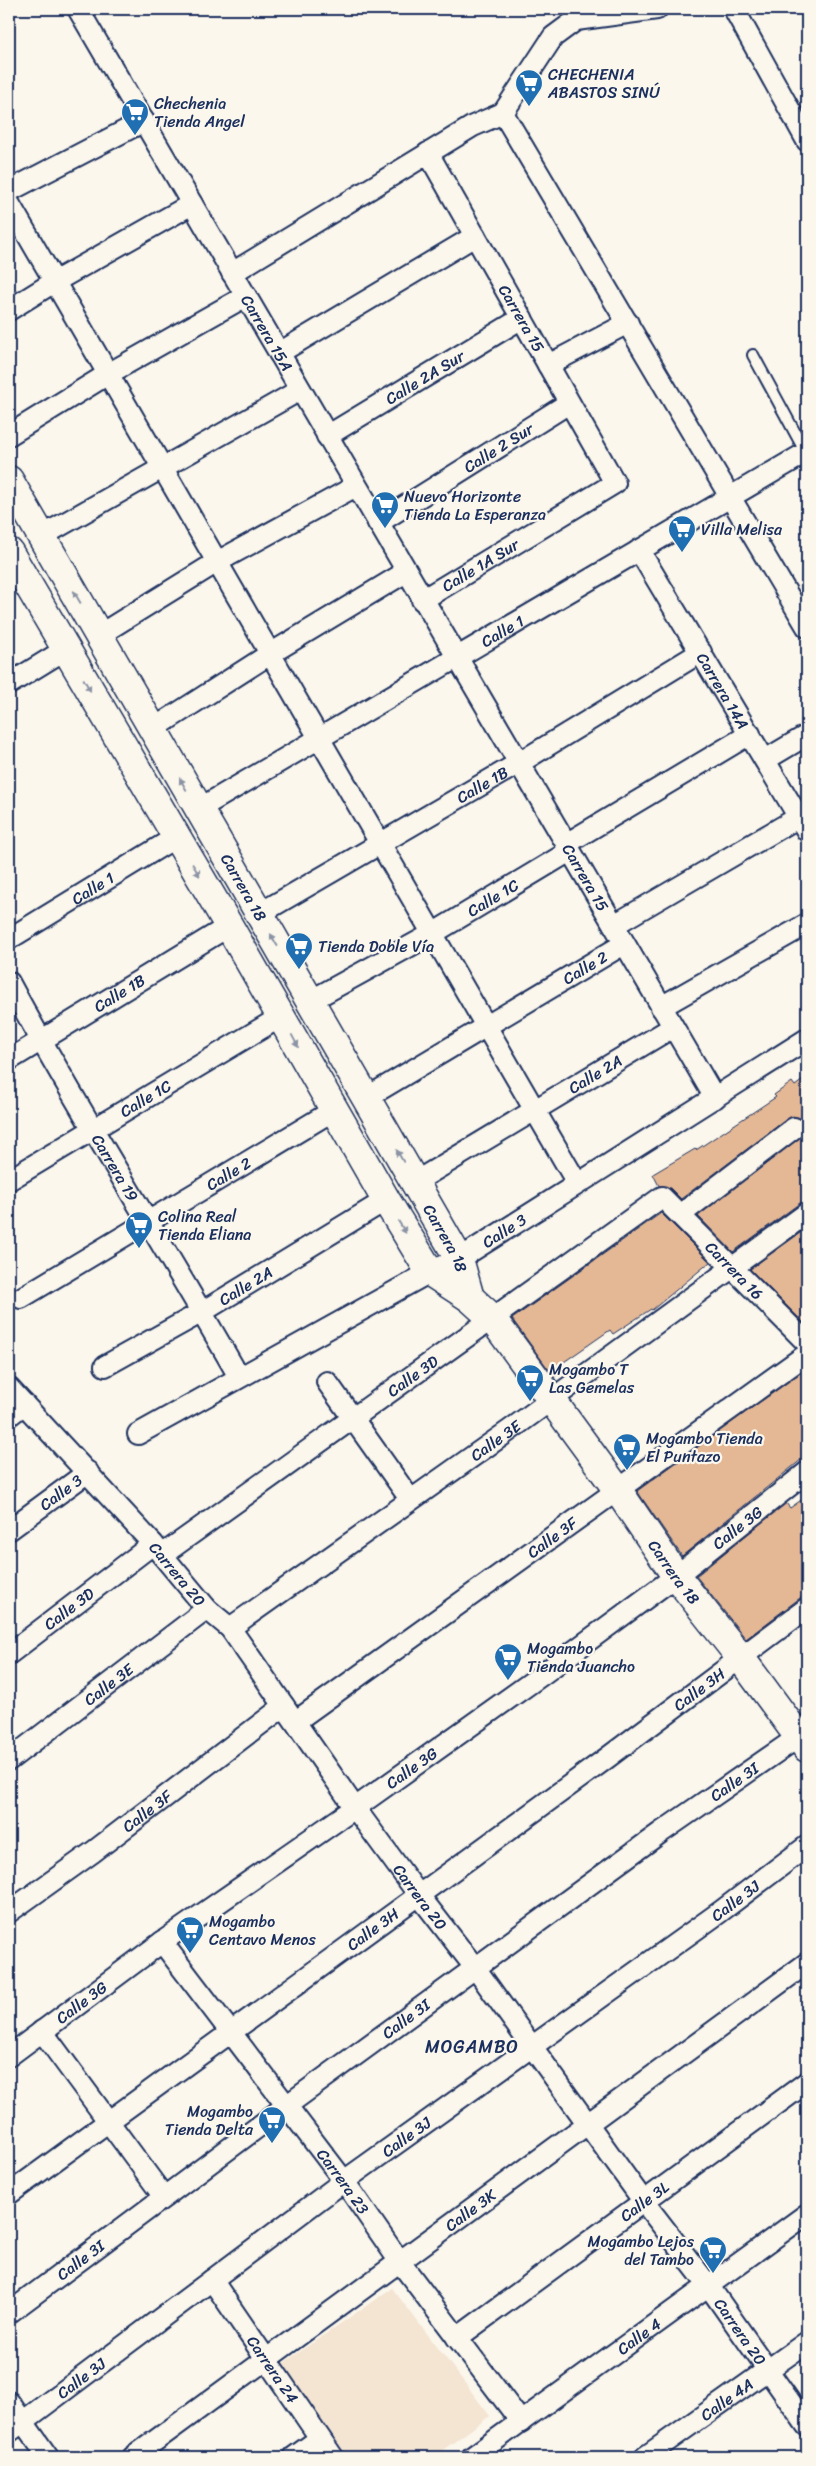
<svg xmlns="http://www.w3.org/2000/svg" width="816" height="2466" viewBox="0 0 816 2466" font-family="Sriracha,sans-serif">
<rect width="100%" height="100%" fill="#fbf7ec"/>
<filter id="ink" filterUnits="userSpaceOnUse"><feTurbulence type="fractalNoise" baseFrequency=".02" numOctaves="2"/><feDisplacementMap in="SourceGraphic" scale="10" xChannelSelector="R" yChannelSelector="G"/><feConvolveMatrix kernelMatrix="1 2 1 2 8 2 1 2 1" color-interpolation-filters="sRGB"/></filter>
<g filter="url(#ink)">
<polygon fill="#f4e4d2" points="392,2288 490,2416 433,2457 348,2457 282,2364"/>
<g fill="#e5b895" stroke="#1b2f5e">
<polygon points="807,1077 807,1201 800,1203 733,1252 698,1216 801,1137 806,1127 803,1120 793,1116 787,1119 681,1199 670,1188 659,1186 653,1174 695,1149 696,1150 776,1097 774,1095 792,1082 795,1086"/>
<polygon points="661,1213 710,1262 652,1310 651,1309 613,1334 610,1330 561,1364 565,1369 554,1377 512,1319"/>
<polygon points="807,1228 807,1326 750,1269"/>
<polygon points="807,1368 807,1455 682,1556 637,1491"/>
<polygon points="807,1496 807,1596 800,1598 746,1639 696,1576 786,1503 790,1508"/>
</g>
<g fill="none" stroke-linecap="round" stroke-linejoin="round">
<g stroke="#1b2f5e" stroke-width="14">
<polyline id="lane" points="753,355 806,453"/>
</g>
<g stroke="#1b2f5e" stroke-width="24">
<g id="street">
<path id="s1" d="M 78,9 L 715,1098"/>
<polyline points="734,9 807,141"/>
<polyline points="503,113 807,627"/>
<polyline points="9,191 144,121"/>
<polyline points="9,203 577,1183"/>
<polyline points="232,273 473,126 503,113 553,37 576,20 657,9"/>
<polyline points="9,310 54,282 192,204"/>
<polyline points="279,353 475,236"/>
<polyline points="548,365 628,323"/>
<polyline points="9,435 108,374 246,296"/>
<path id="s2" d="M 327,436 L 522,318"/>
<path id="s3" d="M 378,523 L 569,403"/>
<polyline points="42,536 300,390"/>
<path id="s4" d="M 639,550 L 807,831"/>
<path id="s5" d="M 422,600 L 615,483 L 428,153"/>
<polyline points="99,635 217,562 356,486"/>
<polyline points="9,684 66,649"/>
<polyline points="153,729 270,654 406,572"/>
<polyline points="765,760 807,735"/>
<path id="s6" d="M 197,810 L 807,452"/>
<polyline points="566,844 750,734"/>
<path id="s7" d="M 259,914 L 519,763 L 701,652"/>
<polyline points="614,925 799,817"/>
<path id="s8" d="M 9,939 L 176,837"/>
<path id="s9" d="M 9,982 C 81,1116 164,1244 239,1377"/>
<path id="s10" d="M 310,1001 L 432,934 L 570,851"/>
<polyline points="661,1007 807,924"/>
<path id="s11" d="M 9,1060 L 229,926"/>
<path id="s12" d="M 366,1098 L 624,944"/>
<path id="s13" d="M 9,1180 L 282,1016"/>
<path id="s14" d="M 415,1182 L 673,1027"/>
<polyline points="680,1215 794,1128"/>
<path id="s15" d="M 21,1298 L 334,1110"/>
<path id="s16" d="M 105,1366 L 202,1312 L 386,1200"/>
<polyline points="327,1382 410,1499"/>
<path id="s17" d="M 9,1388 L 153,1544 L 207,1609 L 230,1628 L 355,1808 L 418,1894 L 476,1969 L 644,2202 L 708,2285 L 807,2426"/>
<polyline points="9,1416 24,1404"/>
<path id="s18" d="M 138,1434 L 430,1272 L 459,1259 L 807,1039"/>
<path id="s19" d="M 9,1530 L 88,1472"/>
<path id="s20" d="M 162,1555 L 662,1197 L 807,1343"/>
<path id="s21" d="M 230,1628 L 510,1430 L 807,1213"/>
<path id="s22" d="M 9,1654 L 153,1544"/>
<path id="s23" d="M 296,1721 L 807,1354"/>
<path id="s24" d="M 9,1760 L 207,1609"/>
<path id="s25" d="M 9,1912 L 93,1852 L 284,1706"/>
<path id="s26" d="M 162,1942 L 344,2181 L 400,2262 L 521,2422"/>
<polyline points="42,2031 164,2197"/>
<path id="s27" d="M 9,2056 L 162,1942 L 355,1808 L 543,1674 L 676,1576 L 807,1472"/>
<path id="s28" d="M 9,2194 L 607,1758 L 807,1608"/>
<path id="s29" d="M 212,2280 L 333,2457"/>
<path id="s30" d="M 9,2313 L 286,2106 L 660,1833 L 807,1731"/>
<path id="s31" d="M 457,2338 L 807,2082"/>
<polyline points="9,2402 48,2457"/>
<path id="s32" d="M 9,2432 L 344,2181 L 720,1912 L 807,1846"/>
<path id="s33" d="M 133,2457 L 807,1963"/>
<polyline points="294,2457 319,2439"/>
<path id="s34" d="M 472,2457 L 807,2214"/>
<path id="s35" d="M 645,2457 L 807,2342"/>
</g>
</g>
<g stroke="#1b2f5e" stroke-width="31">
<g id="secondary">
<path id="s36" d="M 9,480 L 459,1259 L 470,1298"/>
<path id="s37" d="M 9,552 L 229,926 L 386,1200 L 430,1272 L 470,1298 L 491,1317 L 617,1489 L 676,1576 L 740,1657 L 807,1748"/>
</g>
</g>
<use href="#lane" stroke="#fbf7ec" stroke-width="10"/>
<use href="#street" stroke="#fbf7ec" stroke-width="20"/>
<use href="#secondary" stroke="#fbf7ec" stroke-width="28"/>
</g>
<defs><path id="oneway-solid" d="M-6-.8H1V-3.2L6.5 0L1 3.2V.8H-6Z" transform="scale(1.25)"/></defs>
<g fill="#8b93a5">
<use href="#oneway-solid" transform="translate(77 597) rotate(-120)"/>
<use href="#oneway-solid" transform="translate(87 685) rotate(60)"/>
<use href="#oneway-solid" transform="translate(183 784) rotate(-119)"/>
<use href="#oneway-solid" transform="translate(196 870) rotate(59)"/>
<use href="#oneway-solid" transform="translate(274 940) rotate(-120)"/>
<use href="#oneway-solid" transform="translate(295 1041) rotate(62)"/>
<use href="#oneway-solid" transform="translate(400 1156) rotate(-120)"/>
<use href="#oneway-solid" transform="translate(402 1227) rotate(58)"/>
</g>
</g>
<defs>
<g id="supermarket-pin" transform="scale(1.4375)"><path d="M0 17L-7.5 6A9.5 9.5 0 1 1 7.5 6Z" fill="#1f6fb2" stroke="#fbf7ec"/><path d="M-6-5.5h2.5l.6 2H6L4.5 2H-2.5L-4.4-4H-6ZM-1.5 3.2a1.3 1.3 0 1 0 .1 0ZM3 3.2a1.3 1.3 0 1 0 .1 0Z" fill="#fff"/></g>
</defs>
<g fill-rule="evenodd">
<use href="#supermarket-pin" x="529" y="83"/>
<use href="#supermarket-pin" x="135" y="112"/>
<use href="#supermarket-pin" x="385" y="505"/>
<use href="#supermarket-pin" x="682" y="529"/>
<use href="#supermarket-pin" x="299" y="946"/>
<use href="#supermarket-pin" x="139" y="1225"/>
<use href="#supermarket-pin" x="530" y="1378"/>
<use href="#supermarket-pin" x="627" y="1447"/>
<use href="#supermarket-pin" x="508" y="1657"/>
<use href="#supermarket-pin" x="190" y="1930"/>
<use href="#supermarket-pin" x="272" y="2120"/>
<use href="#supermarket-pin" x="713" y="2250"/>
</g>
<g text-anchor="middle" stroke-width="4.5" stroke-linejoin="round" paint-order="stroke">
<g font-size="16" fill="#1b2f5e" stroke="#fbf7ec" text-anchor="start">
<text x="548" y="80">CHECHENIA<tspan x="548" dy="18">ABASTOS SINÚ</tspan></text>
<text x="154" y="109">Chechenia<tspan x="154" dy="18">Tienda Angel</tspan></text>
<text x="404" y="502">Nuevo Horizonte<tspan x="404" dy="18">Tienda La Esperanza</tspan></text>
<text x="701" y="535">Villa Melisa</text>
<text x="318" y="952">Tienda Doble Vía</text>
<text x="158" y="1222">Colina Real<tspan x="158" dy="18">Tienda Eliana</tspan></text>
<text x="549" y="1375">Mogambo T<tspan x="549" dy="18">Las Gemelas</tspan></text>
<text x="646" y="1444">Mogambo Tienda<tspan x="646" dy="18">El Puntazo</tspan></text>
<text x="527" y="1654">Mogambo<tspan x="527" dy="18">Tienda Juancho</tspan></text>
<text x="209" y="1927">Mogambo<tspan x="209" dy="18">Centavo Menos</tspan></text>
<text x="253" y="2117" text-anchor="end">Mogambo<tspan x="253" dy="18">Tienda Delta</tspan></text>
<text x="694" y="2247" text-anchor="end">Mogambo Lejos<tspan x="694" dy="18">del Tambo</tspan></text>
</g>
<g font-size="16" fill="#1b2f5e" stroke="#fbf7ec">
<text transform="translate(522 318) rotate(60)" y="6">Carrera 15</text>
<text dy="6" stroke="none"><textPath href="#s1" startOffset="375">Carrera 15A</textPath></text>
<text dy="6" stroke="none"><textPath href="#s2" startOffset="114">Calle 2A Sur</textPath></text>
<text dy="6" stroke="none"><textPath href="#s3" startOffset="142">Calle 2 Sur</textPath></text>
<text dy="6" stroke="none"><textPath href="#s5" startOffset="68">Calle 1A Sur</textPath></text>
<text dy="6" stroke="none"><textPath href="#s6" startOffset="354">Calle 1</textPath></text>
<text dy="6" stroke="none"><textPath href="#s4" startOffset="164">Carrera 14A</textPath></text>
<text dy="6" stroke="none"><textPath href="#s7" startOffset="258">Calle 1B</textPath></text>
<text dy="6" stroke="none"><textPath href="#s1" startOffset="1006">Carrera 15</textPath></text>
<text dy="6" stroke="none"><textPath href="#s36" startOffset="470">Carrera 18</textPath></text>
<text dy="6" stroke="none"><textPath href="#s8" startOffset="98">Calle 1</textPath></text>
<text dy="6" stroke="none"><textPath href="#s10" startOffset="210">Calle 1C</textPath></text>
<text dy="6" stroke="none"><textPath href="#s12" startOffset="255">Calle 2</textPath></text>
<text dy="6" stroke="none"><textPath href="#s11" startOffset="129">Calle 1B</textPath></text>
<text dy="6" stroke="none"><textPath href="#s14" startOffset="210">Calle 2A</textPath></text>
<text dy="6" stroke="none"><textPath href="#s13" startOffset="159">Calle 1C</textPath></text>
<text dy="6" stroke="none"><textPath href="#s9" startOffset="214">Carrera 19</textPath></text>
<text dy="6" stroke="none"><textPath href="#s15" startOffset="242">Calle 2</textPath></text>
<text dy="6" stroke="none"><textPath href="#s18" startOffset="419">Calle 3</textPath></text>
<text dy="6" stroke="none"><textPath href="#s36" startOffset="875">Carrera 18</textPath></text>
<text dy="6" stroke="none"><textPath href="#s20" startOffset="718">Carrera 16</textPath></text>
<text dy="6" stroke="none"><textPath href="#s16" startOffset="162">Calle 2A</textPath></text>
<text dy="6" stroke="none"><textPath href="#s20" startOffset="308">Calle 3D</textPath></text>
<text dy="6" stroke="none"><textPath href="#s21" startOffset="325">Calle 3E</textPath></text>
<text dy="6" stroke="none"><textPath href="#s19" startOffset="64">Calle 3</textPath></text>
<text dy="6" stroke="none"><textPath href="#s27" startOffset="900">Calle 3G</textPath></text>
<text dy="6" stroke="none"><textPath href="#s23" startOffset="315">Calle 3F</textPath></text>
<text dy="6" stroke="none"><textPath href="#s37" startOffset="1224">Carrera 18</textPath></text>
<text dy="6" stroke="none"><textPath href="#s17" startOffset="251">Carrera 20</textPath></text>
<text dy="6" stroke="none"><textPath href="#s22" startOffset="75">Calle 3D</textPath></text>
<text dy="6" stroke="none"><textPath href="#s24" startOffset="125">Calle 3E</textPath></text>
<text dy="6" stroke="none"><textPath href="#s28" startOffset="855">Calle 3H</textPath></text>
<text dy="6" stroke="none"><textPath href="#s27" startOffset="495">Calle 3G</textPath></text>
<text dy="6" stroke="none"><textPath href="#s30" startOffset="899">Calle 3I</textPath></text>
<text dy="6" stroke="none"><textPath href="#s25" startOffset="171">Calle 3F</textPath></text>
<text dy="6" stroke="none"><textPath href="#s17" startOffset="656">Carrera 20</textPath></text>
<text dy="6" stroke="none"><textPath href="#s32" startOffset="900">Calle 3J</textPath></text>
<text dy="6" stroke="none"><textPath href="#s28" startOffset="450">Calle 3H</textPath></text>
<text dy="6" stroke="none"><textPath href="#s27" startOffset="90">Calle 3G</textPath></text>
<text dy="6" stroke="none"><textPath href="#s30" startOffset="494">Calle 3I</textPath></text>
<text dy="6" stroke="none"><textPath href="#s32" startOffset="495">Calle 3J</textPath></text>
<text dy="6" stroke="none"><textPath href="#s26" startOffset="300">Carrera 23</textPath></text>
<text dy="6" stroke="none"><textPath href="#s31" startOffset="232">Calle 3L</textPath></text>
<text dy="6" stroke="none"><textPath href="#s33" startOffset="418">Calle 3K</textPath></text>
<text dy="6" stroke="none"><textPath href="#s30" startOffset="89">Calle 3I</textPath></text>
<text dy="6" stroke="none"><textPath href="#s17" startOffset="1196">Carrera 20</textPath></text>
<text dy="6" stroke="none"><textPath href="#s34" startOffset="206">Calle 4</textPath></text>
<text dy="6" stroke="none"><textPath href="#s29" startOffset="108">Carrera 24</textPath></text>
<text dy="6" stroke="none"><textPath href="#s32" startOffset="90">Calle 3J</textPath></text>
<text dy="6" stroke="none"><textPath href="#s35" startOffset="100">Calle 4A</textPath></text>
</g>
<g font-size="18" letter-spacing="1" fill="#1b2f5e" stroke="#fbf7ec">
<text x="472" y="2053">MOGAMBO</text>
</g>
</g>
<rect width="816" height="2466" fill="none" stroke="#fbf7ec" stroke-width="30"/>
<rect x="15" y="15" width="786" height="2436" fill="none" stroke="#1b2f5e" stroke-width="2" filter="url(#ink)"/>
</svg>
